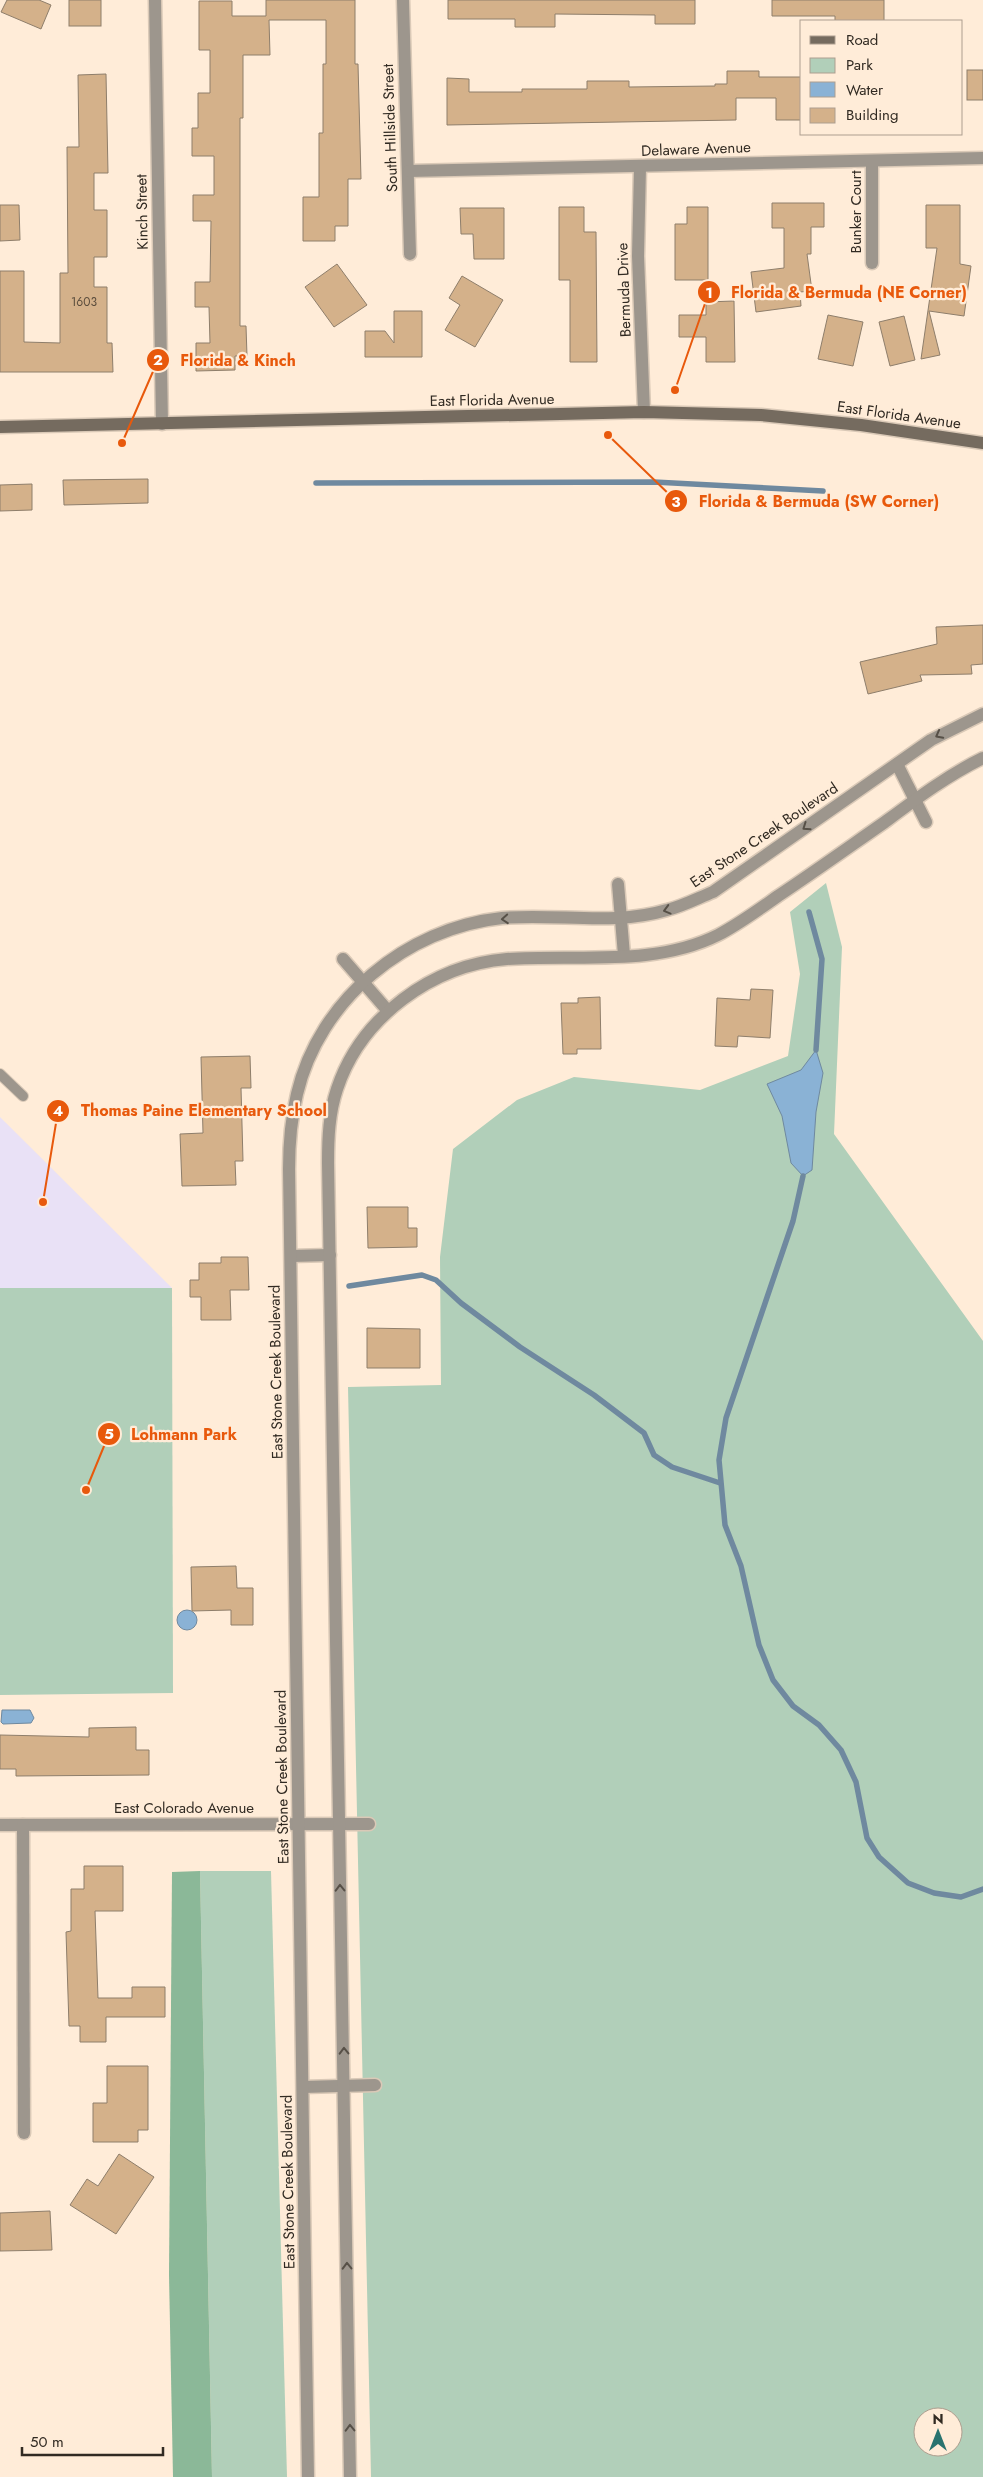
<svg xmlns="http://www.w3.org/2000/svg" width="983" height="2477" viewBox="0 0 983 2477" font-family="Jost,sans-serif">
<rect width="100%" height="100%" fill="#ffecd8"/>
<polygon fill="#e9e1f6" points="0,1117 172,1288 0,1288"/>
<g fill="#b1cfb9" fill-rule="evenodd">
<path d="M 826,883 L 842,947 L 834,1134 L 983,1341 L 983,2477 L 371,2477 L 348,1387 L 441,1385 L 440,1257 L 453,1149 L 517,1100 L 574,1077 L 700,1090 L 788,1056 L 800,974 L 790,912 ZM 923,2417 L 953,2417 L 953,2447 L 923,2447 Z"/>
<polygon points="0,1288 172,1288 173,1693 0,1695"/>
<polygon points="200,1871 271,1871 287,2477 212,2477"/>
</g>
<polygon fill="#8bb898" points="200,1871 212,2477 173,2477 169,2275 172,1872"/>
<g fill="#8ab2d5" stroke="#6f899f">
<polygon points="816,1050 823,1073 816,1112 812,1170 803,1176 791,1163 782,1116 767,1084 801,1070"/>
<circle cx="187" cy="1620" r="10"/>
<polygon points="2,1710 30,1710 34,1718 31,1723 3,1724 1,1722"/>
</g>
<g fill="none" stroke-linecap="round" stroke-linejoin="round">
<g stroke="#6f899f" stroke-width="5.5">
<polyline points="316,483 654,482 823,491"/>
<polyline points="809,912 822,959 816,1050"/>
<polyline points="803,1176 793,1221 726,1418 719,1460 725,1525 741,1566 759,1645 773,1680 793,1706 819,1725 841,1750 856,1782 867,1838 879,1857 908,1883 934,1893 961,1897 983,1889"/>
<polyline points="349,1286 422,1275 436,1280 461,1303 520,1347 594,1395 644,1433 654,1455 672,1467 720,1483"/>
</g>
</g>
<g fill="#d4b18a" stroke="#8e7e6b">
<polygon points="7,0 39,0 51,5 41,29 1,12"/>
<rect x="69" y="0" width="32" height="26"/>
<polygon points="266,0 355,0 355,64 358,64 361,179 348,179 348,226 335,226 335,241 303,241 303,197 319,197 319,133 323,133 323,64 326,64 326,20 269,20 270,55 243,55 243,118 240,118 240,326 246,326 247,356 235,356 235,370 196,371 196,343 210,343 209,307 195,307 195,282 210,282 211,221 193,221 193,195 214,195 214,156 192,156 192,128 198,128 198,93 210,93 210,50 199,50 199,1 232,1 232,16 266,16"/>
<polygon points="448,0 695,0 695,24 655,24 655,15 555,14 555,27 515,27 515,19 448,19"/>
<polygon points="772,0 884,0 884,21 835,21 835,16 772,16"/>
<rect x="967" y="70" width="16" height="30"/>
<polygon points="727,71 759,71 759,77 802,77 802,120 776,120 776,98 736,98 736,120 447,125 447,78 469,79 469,92 522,92 522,89 587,89 587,81 629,81 629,87 715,86 715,84 727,84"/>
<polygon points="106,74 108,173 94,173 94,210 107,210 107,257 94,257 94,287 107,287 107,343 112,343 113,372 0,372 0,271 24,271 24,342 60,343 60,273 68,273 67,147 79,147 78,75"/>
<polygon points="772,203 824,203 824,227 811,227 811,254 807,254 812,291 800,292 801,306 756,312 751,272 784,268 784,228 772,228"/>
<polygon points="0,205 19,205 20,240 0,241"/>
<polygon points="926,205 960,205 960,264 971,266 964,316 929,311 940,355 921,359 937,248 926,248"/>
<polygon points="559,207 584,207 584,232 596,232 597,362 570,362 570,280 559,280"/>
<polygon points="687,207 708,207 708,280 675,280 675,224 687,224"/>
<polygon points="460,208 504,208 504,259 474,259 473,234 461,234"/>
<polygon points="337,264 367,305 334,327 305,287"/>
<polygon points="462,276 503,300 475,347 445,330 460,305 449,298"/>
<polygon points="734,301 735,362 706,362 706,337 679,337 679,315 706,315 706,302"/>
<polygon points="394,311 422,311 422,357 365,357 365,331 385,331 394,343"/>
<polygon points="828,315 863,322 853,366 818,359"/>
<polygon points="904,316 915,360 890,366 879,322"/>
<polygon points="148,479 148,503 64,505 63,480"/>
<polygon points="32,484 32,510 0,511 0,485"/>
<polygon points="983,625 983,664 971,665 972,674 920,675 922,681 868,694 860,662 937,644 936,627"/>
<polygon points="751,989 773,990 770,1038 738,1036 737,1047 715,1046 717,998 750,1000"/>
<polygon points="600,997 601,1049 577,1049 577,1054 563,1054 561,1003 578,1003 578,998"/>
<polygon points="250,1056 251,1088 241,1088 243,1161 235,1161 236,1185 182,1186 180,1134 203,1133 201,1057"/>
<polygon points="367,1207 408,1207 408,1228 417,1228 417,1247 368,1248"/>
<polygon points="221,1257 248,1257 249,1290 230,1290 231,1320 201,1320 201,1297 190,1297 190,1280 199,1280 199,1263 221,1263"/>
<polygon points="367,1328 420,1329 420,1368 367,1368"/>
<polygon points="236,1566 237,1588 253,1588 253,1625 231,1625 231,1610 192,1611 191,1567"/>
<polygon points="136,1727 136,1750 149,1750 149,1775 16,1776 16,1769 0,1769 0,1735 89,1737 89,1728"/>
<polygon points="84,1866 123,1866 123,1911 95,1911 98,1998 132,1998 132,1987 165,1987 165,2017 106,2017 106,2042 80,2042 80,2026 69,2026 66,1932 71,1931 71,1889 84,1889"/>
<polygon points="107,2066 148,2066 148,2130 138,2130 138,2142 93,2142 93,2103 107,2103"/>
<polygon points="119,2154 154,2177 116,2234 70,2205 87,2179 98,2186"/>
<polygon points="50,2211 52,2250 0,2251 0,2213"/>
</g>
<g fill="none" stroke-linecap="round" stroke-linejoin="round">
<g stroke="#dac9b7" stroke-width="12">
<polyline id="lane" points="0,1074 23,1096"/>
</g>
<g stroke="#dac9b7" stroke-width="15">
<g id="street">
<polyline points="155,0 162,424"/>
<polyline points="403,0 410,254"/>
<polyline points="872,162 872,263"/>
<polyline points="640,167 638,256 644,412"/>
<polyline points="409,171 983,158"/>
<polyline points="897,764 926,822"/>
<polyline points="618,884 624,955"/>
<polyline points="343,959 388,1011"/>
<polyline points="291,1256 330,1255"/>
<polyline points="0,1825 369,1824"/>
<polyline points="23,1825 24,2133"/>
<polyline points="303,2087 375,2085"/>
<path d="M 308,2477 L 289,1169 C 289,1144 291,1119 297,1094 C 319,1000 406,928 502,918 C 556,913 613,926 667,910 C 683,906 698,898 713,892 L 931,740 L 983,714"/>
<path d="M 350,2477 L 328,1163 C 328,1138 329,1113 337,1089 C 361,1017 432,965 507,959 C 577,954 654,967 718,935 C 739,924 758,910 778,896 C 814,872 849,847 885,822 C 916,799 948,775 983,758"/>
</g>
</g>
<g stroke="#dac9b7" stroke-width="15">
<polyline id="secondary" points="0,427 644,412 761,415 861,425 983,443"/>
</g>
<use href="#lane" stroke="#9d968d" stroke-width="10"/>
<use href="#street" stroke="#9d968d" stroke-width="12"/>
<use href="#secondary" stroke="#756b5f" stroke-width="12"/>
</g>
<defs><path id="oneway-chevron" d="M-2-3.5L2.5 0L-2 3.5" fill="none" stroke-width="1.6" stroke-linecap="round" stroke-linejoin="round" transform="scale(1.25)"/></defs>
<g stroke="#575047">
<use href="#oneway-chevron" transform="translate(939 735) rotate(152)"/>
<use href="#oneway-chevron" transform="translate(806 827) rotate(145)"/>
<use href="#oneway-chevron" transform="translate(667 910) rotate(165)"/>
<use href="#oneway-chevron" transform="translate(505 919) rotate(176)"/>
<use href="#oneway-chevron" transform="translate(340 1888) rotate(-91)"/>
<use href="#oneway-chevron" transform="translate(344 2051) rotate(-91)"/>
<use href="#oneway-chevron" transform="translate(347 2266) rotate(-91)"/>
<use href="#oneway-chevron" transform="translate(350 2428) rotate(-91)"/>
</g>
<g text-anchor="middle" stroke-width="4.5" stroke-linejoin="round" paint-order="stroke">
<g font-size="12" fill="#5a4c3c">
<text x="84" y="306">1603</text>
</g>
<g font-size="15" fill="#312a22" stroke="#ffecd8">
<text transform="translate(390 128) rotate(-92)" y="5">South Hillside Street</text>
<text transform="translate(696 149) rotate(-2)" y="5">Delaware Avenue</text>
<text transform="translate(142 212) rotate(-91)" y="5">Kinch Street</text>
<text transform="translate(856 212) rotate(-90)" y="5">Bunker Court</text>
<text transform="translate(624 290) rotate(-92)" y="5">Bermuda Drive</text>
<text transform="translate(492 400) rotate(-1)" y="5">East Florida Avenue</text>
<text transform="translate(899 415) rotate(8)" y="5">East Florida Avenue</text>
<text transform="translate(764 835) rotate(-34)" y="5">East Stone Creek Boulevard</text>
<text transform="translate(276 1372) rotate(-91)" y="5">East Stone Creek Boulevard</text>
<text transform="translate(282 1777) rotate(-91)" y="5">East Stone Creek Boulevard</text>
<text x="184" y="1813">East Colorado Avenue</text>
<text transform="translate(288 2182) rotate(-91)" y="5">East Stone Creek Boulevard</text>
</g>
</g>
<path fill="none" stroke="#e8590c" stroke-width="2" d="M675 390L709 292M122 443L158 360M608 435L676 501M43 1202L58 1111M86 1490L109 1434"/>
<g fill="#e8590c" stroke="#ffecd8" stroke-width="2">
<circle cx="675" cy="390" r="5"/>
<circle cx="122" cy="443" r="5"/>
<circle cx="608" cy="435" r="5"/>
<circle cx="43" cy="1202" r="5"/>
<circle cx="86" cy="1490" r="5"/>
<circle cx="709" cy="292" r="12"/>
<circle cx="158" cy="360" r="12"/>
<circle cx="676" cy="501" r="12"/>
<circle cx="58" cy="1111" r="12"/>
<circle cx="109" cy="1434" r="12"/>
</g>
<g font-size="15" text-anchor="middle" font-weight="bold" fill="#fff">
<text x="709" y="298">1</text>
<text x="158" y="365">2</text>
<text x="676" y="507">3</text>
<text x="58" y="1116">4</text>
<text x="109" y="1439">5</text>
</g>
<g font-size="16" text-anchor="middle" font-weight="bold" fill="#e8590c" stroke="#ffecd8" stroke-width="4.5" stroke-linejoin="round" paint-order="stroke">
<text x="849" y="298">Florida &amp; Bermuda (NE Corner)</text>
<text x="238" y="366">Florida &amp; Kinch</text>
<text x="819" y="507">Florida &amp; Bermuda (SW Corner)</text>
<text x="204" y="1116">Thomas Paine Elementary School</text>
<text x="184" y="1440">Lohmann Park</text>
</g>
<rect x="800" y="20" width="162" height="115" fill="#ffecd8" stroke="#ad9e8f"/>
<rect x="810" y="36" width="25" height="8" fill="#756b5f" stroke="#ad9e8f"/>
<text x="846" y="45" font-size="15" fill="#312a22">Road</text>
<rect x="810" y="58" width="25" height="15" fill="#b1cfb9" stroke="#ad9e8f"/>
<text x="846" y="70" font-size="15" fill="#312a22">Park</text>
<rect x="810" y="82" width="25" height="15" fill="#8ab2d5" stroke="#ad9e8f"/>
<text x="846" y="95" font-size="15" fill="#312a22">Water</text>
<rect x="810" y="108" width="25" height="15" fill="#d4b18a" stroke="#ad9e8f"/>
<text x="846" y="120" font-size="15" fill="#312a22">Building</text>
<g transform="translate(938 2432)"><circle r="24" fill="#ffecd8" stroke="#ad9e8f"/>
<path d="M0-4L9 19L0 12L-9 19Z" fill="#29736f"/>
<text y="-8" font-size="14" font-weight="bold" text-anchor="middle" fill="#312a22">N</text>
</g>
<path d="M22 2447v8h141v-8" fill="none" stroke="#312a22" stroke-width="2.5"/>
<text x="30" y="2447" font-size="15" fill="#312a22" stroke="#ffecd8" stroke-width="4" paint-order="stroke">50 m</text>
</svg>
